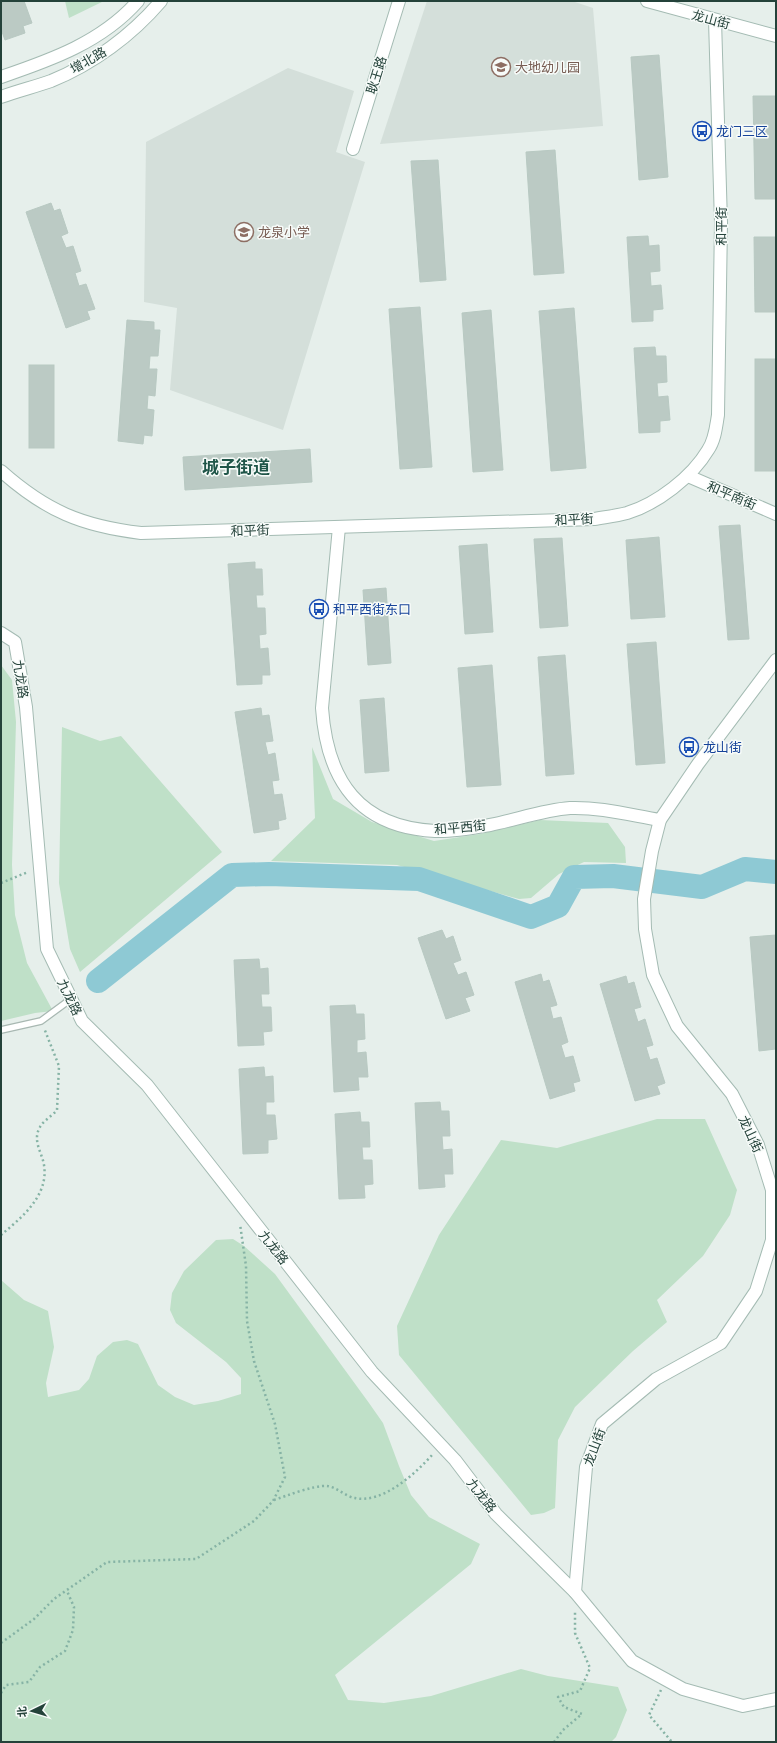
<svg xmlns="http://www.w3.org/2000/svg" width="777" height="1743" viewBox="0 0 777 1743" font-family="Inter,'Noto Sans SC',sans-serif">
<rect width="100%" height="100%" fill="#e6efeb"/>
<g fill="#d4dfda">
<polygon points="427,1 572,1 593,8 603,126 380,144"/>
<polygon points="288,68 354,91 336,152 365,162 283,430 170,390 177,308 144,302 146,142"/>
</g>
<g fill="#bfe0c8">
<polygon points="65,1 104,1 69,18"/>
<polygon points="1,665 12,680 16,722 12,865 15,915 27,963 53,1011 35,1013 1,1021"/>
<polygon points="62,727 100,741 121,736 222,852 80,972 70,949 59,883"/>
<polygon points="312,747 333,799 372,822 434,841 480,834 540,820 608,823 625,847 626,863 584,862 559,874 531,898 519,899 397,865 271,861 315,818"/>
<polygon points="657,1119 705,1119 737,1190 730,1215 703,1256 657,1300 667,1322 633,1351 575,1407 558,1440 555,1508 544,1513 531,1515 399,1355 397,1326 439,1235 501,1140 557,1148"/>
<polygon points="233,1239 244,1246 275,1274 369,1403 383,1423 399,1466 411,1495 429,1517 480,1544 471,1564 335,1675 348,1700 384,1703 431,1696 521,1669 548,1676 618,1687 627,1710 616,1737 611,1742 1,1742 1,1280 24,1300 48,1311 54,1347 46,1383 48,1397 79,1390 89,1379 97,1356 113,1342 127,1340 138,1344 158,1385 175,1397 194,1405 218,1401 241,1394 241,1378 226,1362 176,1323 170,1310 172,1293 184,1271 216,1240"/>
</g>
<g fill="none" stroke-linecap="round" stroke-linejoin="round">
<polyline stroke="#8ec9d4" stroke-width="24" points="98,981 232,875 269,874 419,879 531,917 558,906 574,877 613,876 702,887 745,869 776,872"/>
</g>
<g fill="#bbcac4" stroke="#b8c9c2">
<polygon points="1,1 24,1 32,23 23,26 25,33 5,40 1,29"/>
<polygon points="659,55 668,177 639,180 631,57"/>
<polygon points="753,96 776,96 776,199 755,199"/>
<polygon points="555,150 564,273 534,275 526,152"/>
<polygon points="438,160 446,280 420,282 411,161"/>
<polygon points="51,203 54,211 60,209 68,233 61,236 66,248 73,246 81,271 75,273 79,286 86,284 95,309 87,311 90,319 66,328 26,212"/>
<polygon points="648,236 649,246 659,245 660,271 650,272 651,286 661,285 663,309 653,310 653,321 632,322 627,237"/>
<polygon points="754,237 776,237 776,312 755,312"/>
<polygon points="420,307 432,467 400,469 389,309"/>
<polygon points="574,308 586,468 551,471 539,311"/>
<polygon points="491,310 503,470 473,472 462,313"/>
<polygon points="127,320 154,322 154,330 160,330 158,356 150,356 149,369 157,369 155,396 148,395 147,409 154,410 152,436 144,435 143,444 118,441"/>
<polygon points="655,347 656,356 666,356 667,382 657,383 658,397 668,396 670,420 660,421 660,432 639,433 634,348"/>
<rect x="755" y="359" width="21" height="112"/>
<rect x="29" y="365" width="25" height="83"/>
<polygon points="310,449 312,482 185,490 183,457"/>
<polygon points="740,525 749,639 728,640 719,526"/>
<polygon points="659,537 665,617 631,619 626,540"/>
<polygon points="562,538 568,626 540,628 534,539"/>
<polygon points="487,544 493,632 465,634 459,546"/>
<polygon points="255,562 255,569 262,569 263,595 256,595 257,608 265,608 266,634 259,635 260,649 268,648 270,675 262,675 262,684 237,685 228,564"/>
<polygon points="386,588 391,663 368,665 363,590"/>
<polygon points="656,642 665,763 636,765 627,644"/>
<polygon points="565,655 574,774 546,776 538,657"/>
<polygon points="492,665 501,785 467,787 458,668"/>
<polygon points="384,698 389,771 365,773 360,700"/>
<polygon points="261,708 262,716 269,715 273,741 265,742 268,755 275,753 279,780 272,781 274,795 282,794 286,819 278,821 279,829 254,833 235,712"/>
<polygon points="442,930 446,939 453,936 461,960 453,963 458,975 466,972 474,995 465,998 470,1011 446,1019 418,938"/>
<polygon points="776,935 776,1049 759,1051 750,937"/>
<polygon points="259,959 260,969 268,968 269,994 261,994 262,1007 271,1007 272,1031 263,1032 264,1045 238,1046 234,960"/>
<polygon points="541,974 543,982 549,980 557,1005 550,1007 553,1019 561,1017 568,1042 561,1045 565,1058 573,1056 580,1081 573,1083 575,1091 550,1099 515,982"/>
<polygon points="626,976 628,984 634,982 641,1007 634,1009 638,1022 645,1019 653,1045 646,1047 650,1060 657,1058 665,1083 657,1086 660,1094 635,1101 600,984"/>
<polygon points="355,1005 356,1014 364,1014 365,1039 357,1040 357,1053 366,1052 368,1077 358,1077 359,1090 334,1092 330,1006"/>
<polygon points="264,1067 265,1077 273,1076 274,1102 266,1102 266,1115 275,1115 277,1139 268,1140 268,1153 243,1154 239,1069"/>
<polygon points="440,1102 441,1111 449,1111 450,1136 442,1136 443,1150 452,1149 453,1174 444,1174 445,1187 419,1189 415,1103"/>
<polygon points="360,1112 361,1122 369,1122 370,1147 362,1147 363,1160 372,1160 373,1184 364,1185 365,1198 339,1199 335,1114"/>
</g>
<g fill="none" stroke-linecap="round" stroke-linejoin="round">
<g stroke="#a8b8b2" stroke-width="8">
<polyline id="lane" points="1,1030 41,1021 71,999"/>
</g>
<g stroke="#a4bbb3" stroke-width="14">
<g id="secondary">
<polyline points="647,1 776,36"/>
<path d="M 1,77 C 51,60 102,42 138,1"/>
<path d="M 1,97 C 17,91 34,87 51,81 C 93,64 132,35 161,1"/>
<polyline points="353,149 399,1"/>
<path d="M 1,471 C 46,511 82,526 141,533 L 594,519 C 605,517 616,516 627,513 C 657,504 692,477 708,450 C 715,440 716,427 718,415 L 721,223 L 715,20"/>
<polyline points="688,476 776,514"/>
<path d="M 339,527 L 322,708 C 327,781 359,827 435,831 C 452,832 473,828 490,825 C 516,820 543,810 570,808 C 600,807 630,815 660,820"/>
<polyline points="1,633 15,642 26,707 47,949 82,1021 147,1085 372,1372 455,1460 496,1514 575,1592 632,1661 683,1689 743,1706 776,1699"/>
<polyline points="575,1592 586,1467 602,1424 656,1379 721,1343 756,1291 772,1240 772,1190 758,1145 732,1094 677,1026 653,975 645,929 644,899 652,851 660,820 698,764 776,660"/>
</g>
</g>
<g stroke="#86b3a5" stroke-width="2.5" stroke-dasharray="2 3" stroke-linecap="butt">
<polyline points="1,883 28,872"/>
<path d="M 1,1235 C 21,1218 49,1196 44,1165 C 42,1152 32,1141 40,1127 C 43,1121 52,1116 57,1110 L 59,1066 L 44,1028"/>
<path d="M 274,1500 C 286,1496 314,1485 327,1486 C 337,1487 346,1497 355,1498 C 383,1504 416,1473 433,1454"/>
<polyline points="1,1643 34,1619 54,1599 107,1562 196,1559 254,1521 273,1501 285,1477 275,1424 254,1361 247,1321 246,1266 240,1224"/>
<polyline points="661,1690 649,1715 672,1742"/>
<polyline points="1,1693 6,1685 29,1682 40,1667 65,1651 73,1630 74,1607 67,1591"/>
<polyline points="554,1742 563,1730 582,1714 564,1707 558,1697 580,1691 590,1668 575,1633 575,1612"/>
</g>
<use href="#lane" stroke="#fff" stroke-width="5.5"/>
<use href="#secondary" stroke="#fff" stroke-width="12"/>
</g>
<defs>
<g id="school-ring" transform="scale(1)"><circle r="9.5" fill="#f7fbf9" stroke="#8d6e63" stroke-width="1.5"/><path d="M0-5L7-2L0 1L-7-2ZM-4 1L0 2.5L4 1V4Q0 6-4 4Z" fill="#8d6e63"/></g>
<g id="bus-ring" transform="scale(1)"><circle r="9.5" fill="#f7fbf9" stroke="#1a4fb4" stroke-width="1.5"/><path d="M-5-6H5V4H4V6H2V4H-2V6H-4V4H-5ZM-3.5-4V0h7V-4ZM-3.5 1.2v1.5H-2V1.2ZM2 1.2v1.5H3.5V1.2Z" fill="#1a4fb4"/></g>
</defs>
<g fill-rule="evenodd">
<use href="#school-ring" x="501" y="67"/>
<use href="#bus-ring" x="702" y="131"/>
<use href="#school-ring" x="244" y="232"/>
<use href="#bus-ring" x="319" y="609"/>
<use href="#bus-ring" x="689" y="747"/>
</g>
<g text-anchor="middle" stroke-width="3" stroke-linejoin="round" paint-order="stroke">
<g font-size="13" fill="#24423a" stroke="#f7fbf9">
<text transform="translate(711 19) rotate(15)" y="5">龙山街</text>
<text transform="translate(88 60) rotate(-30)" y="5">增北路</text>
<text transform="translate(376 75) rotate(-73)" y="5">耿王路</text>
<text transform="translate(721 226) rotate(-90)" y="5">和平街</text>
<text transform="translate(732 495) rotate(23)" y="5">和平南街</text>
<text transform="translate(574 519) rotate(-3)" y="5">和平街</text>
<text transform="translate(250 530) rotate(-2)" y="5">和平街</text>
<text transform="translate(21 679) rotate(81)" y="5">九龙路</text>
<text transform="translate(460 827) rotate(-5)" y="5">和平西街</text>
<text transform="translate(70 997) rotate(64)" y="5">九龙路</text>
<text transform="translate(751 1134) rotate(65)" y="5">龙山街</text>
<text transform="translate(274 1247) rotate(52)" y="5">九龙路</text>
<text transform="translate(594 1447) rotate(-70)" y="5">龙山街</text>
<text transform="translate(482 1495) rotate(52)" y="5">九龙路</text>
</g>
<g font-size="13" fill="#785e54" stroke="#f7fbf9" text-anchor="start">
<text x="515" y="72">大地幼儿园</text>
<text x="258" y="237">龙泉小学</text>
</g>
<g font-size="13" fill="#164399" stroke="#f7fbf9" text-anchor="start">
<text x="716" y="136">龙门三区</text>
<text x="333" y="614">和平西街东口</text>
<text x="703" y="752">龙山街</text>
</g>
<g font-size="17" font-weight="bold" fill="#1f5548" stroke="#f7fbf9">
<text x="236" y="473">城子街道</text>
</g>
</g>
<rect width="777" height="1743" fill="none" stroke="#24423a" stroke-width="4"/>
<g transform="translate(32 1711) rotate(265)" stroke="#f7fbf9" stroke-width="3" paint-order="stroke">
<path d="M0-3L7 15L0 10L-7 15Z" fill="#24423a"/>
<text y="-6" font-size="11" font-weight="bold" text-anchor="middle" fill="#24423a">北</text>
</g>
</svg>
